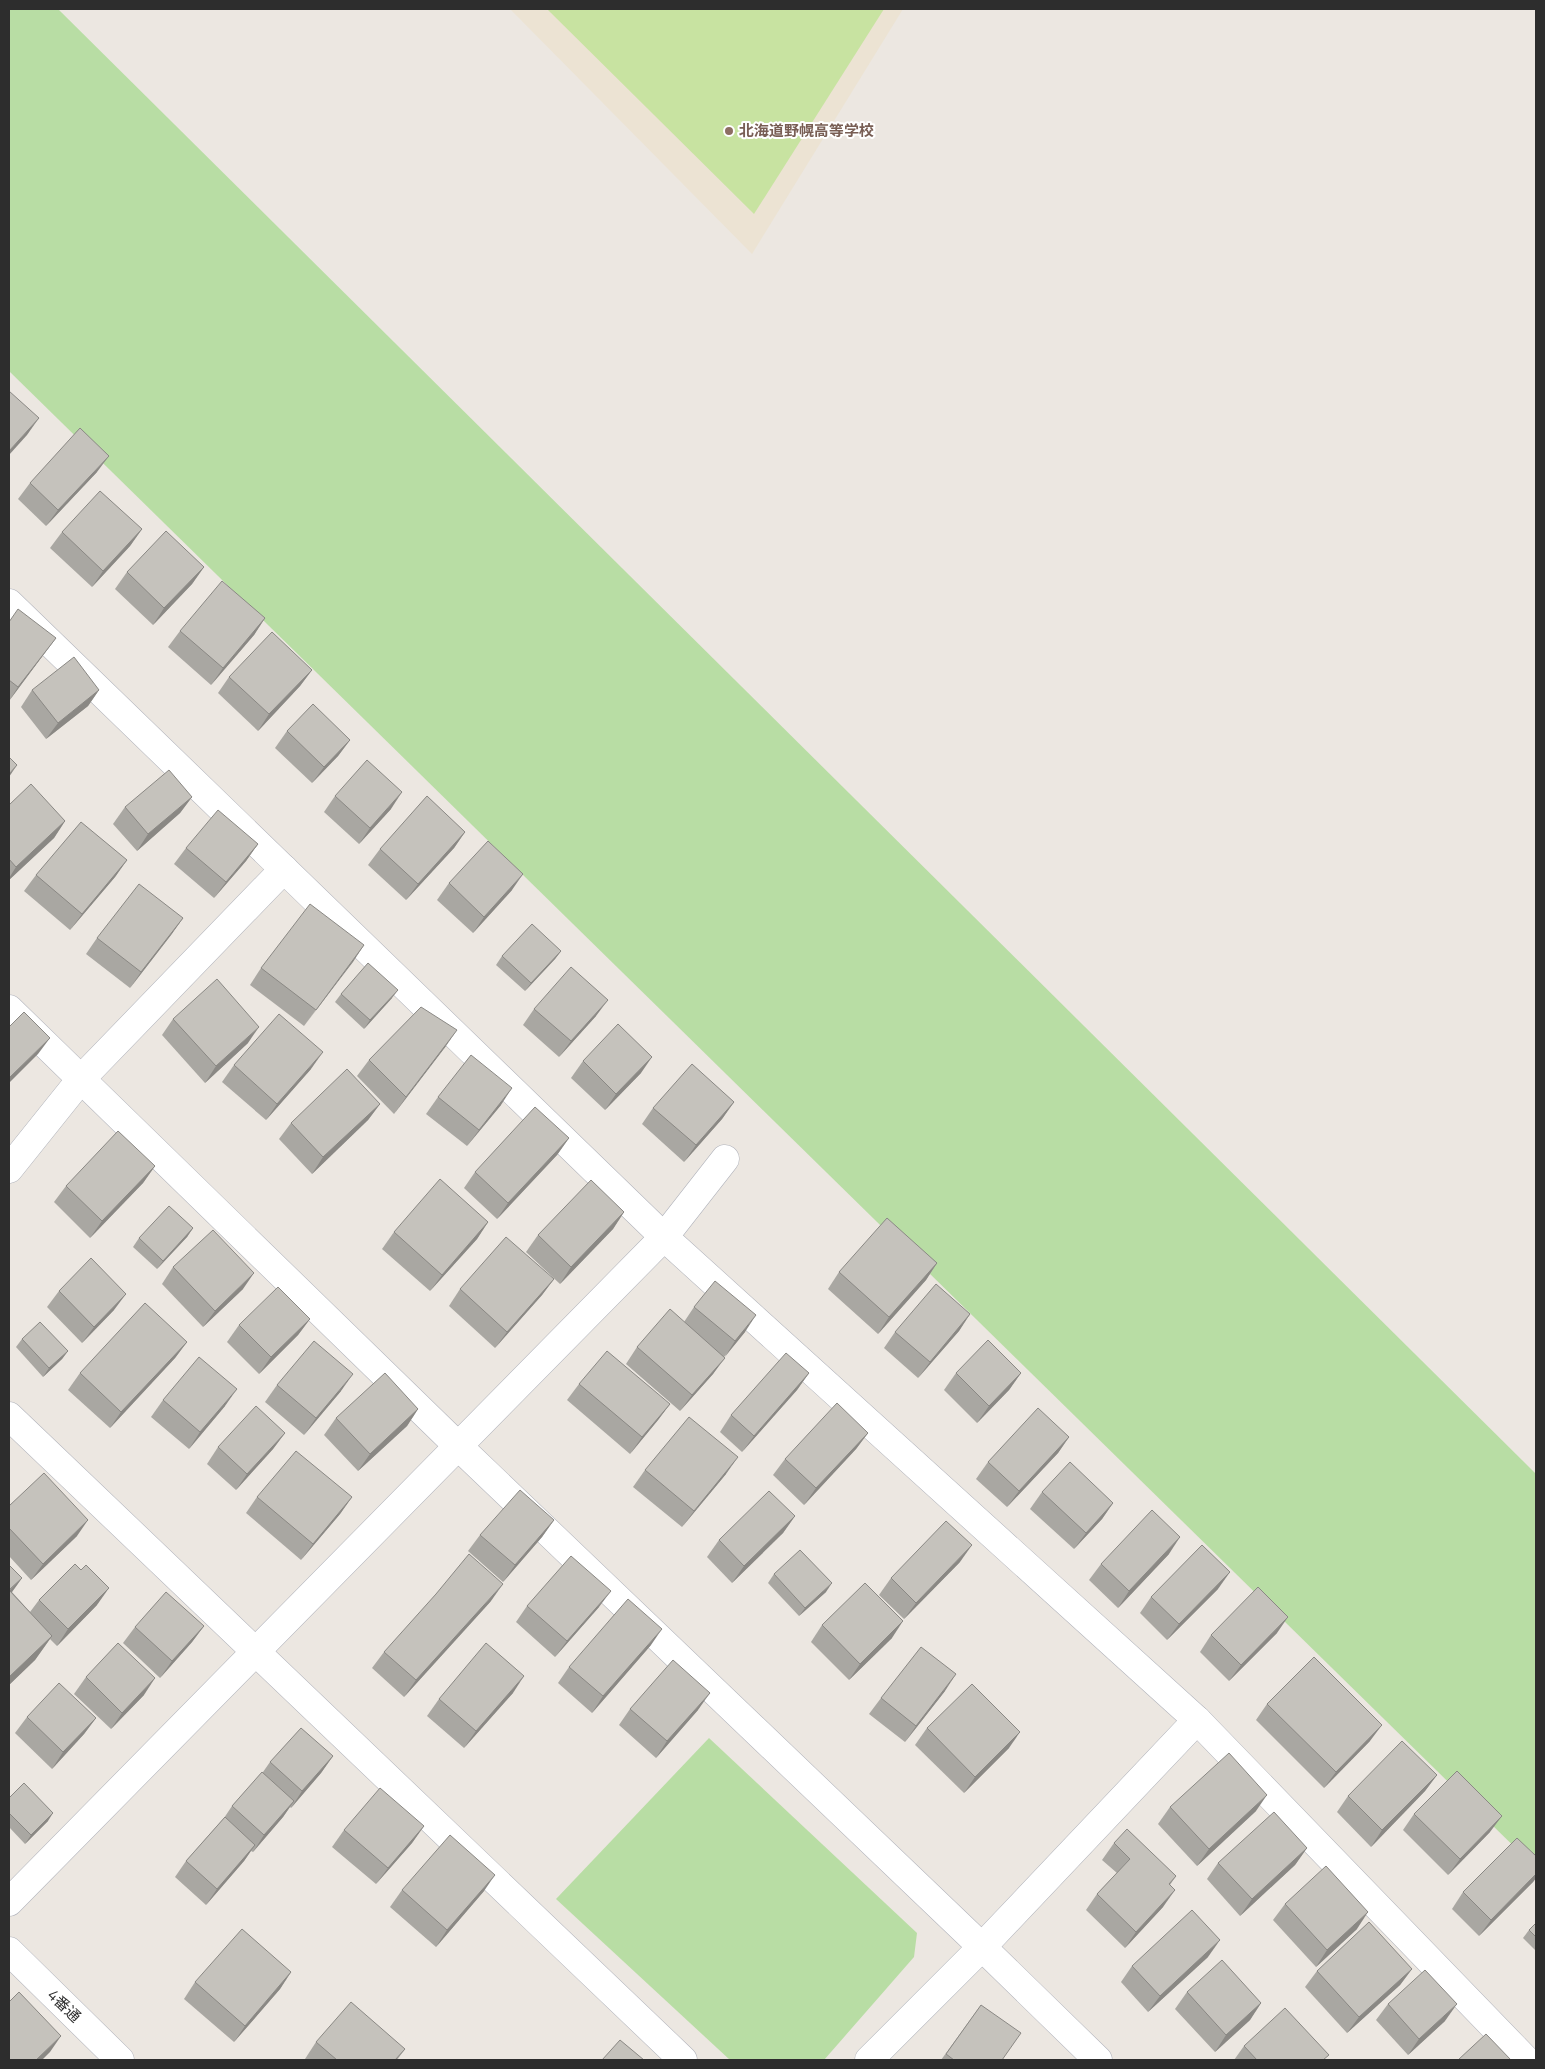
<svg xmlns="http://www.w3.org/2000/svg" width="1545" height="2069" viewBox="0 0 1545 2069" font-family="Manrope,'Noto Sans JP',sans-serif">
<rect width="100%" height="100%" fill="#ece7e1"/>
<polygon fill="#ece3d3" points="510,9 903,9 752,254"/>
<g fill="#b8dda4">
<polygon points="9,9 58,9 1536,1474 1536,1868 9,371"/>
<polygon points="709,1738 917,1933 914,1957 824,2060 730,2060 556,1899"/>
</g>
<polygon fill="#c8e3a1" points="547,9 884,9 754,214"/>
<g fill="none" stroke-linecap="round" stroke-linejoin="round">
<g stroke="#b1b3bb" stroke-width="29">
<g id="minor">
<polyline points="9,603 664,1237 1197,1720 1526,2060"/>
<polyline points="9,1009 458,1446 982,1947 1098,2060"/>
<polyline points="9,1169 81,1079 284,869"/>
<polyline points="9,1416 683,2060"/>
<polyline points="9,1902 664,1237 725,1159"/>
<polyline points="9,1951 120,2060"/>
<polyline points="869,2060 982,1947 1197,1720"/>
</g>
</g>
<use href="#minor" stroke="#fff" stroke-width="28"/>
</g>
<g fill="#a9a7a2">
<polygon points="97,472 46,526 18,499 30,483"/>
<polygon points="142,529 130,546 92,587 50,548 62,532"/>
<polygon points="204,567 192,584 153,625 115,589 127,572"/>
<polygon points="265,618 254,635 211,685 168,647 180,631"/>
<polygon points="9,622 56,638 44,654 9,701"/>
<polygon points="312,670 300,686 258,731 218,693 229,677"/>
<polygon points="32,690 99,690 88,706 46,739 21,707"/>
<polygon points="287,731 350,740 338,756 312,783 275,748"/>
<polygon points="335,796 391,809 359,844 324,812"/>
<polygon points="192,797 180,813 137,851 113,824 125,807"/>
<polygon points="9,805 65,821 54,838 9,880"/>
<polygon points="465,832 454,848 406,900 368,865 380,849"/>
<polygon points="258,844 246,861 214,898 174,864 186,848"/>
<polygon points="127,860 115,877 70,930 24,891 36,875"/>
<polygon points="449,883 512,890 473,933 437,900"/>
<polygon points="183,918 171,935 130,988 86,954 97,938"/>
<polygon points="364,945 304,1026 250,985 261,968"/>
<polygon points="561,951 555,959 525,991 496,965 502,956"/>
<polygon points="341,994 392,998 364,1029 335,1002"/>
<polygon points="534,1009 596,1016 559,1057 523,1025"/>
<polygon points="173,1019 248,1043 205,1083 162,1035"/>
<polygon points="446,1046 394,1114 357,1076 369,1060"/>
<polygon points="583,1061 641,1073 605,1110 571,1078"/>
<polygon points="234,1065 311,1069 266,1120 222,1082"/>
<polygon points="438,1097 501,1105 467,1146 426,1114"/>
<polygon points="734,1102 722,1119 684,1162 642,1124 653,1108"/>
<polygon points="380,1104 368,1120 312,1174 279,1139 291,1123"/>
<polygon points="569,1138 557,1155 497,1219 464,1188 475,1172"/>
<polygon points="155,1166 143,1183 90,1238 54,1202 66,1186"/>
<polygon points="624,1212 613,1229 560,1284 526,1252 538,1235"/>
<polygon points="488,1222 477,1239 430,1291 382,1249 394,1232"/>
<polygon points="193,1228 187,1237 157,1269 133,1247 139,1238"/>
<polygon points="937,1263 926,1280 878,1334 828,1289 839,1272"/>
<polygon points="173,1267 243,1289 203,1327 162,1284"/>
<polygon points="554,1279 542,1295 495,1348 449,1306 460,1289"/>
<polygon points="59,1291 114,1310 82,1343 47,1307"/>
<polygon points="694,1307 745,1332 724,1357 713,1374 680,1411 626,1364 637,1347 684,1322"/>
<polygon points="970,1314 959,1331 918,1378 884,1348 895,1332"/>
<polygon points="310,1319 298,1335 259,1374 227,1342 239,1325"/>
<polygon points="22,1339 68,1351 62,1359 43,1377 16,1347"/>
<polygon points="187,1342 175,1358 110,1428 68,1390 80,1373"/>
<polygon points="809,1373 797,1390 742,1452 720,1432 731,1415"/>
<polygon points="956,1373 1021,1373 1009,1390 977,1423 944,1390"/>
<polygon points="579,1384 670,1404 658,1420 630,1454 567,1400"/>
<polygon points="277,1385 341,1391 304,1435 265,1402"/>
<polygon points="163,1400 225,1406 189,1449 151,1417"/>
<polygon points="418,1409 407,1426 358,1471 324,1435 336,1418"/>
<polygon points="285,1433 273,1449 236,1490 207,1464 218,1447"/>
<polygon points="868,1433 856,1449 804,1505 773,1475 785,1459"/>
<polygon points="1069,1437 1058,1453 1007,1507 976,1479 988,1462"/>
<polygon points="645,1470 726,1474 682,1527 633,1487"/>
<polygon points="1042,1492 1113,1503 1102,1519 1074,1549 1030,1509"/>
<polygon points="257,1497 352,1497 340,1514 301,1560 246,1513"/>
<polygon points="9,1506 77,1536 31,1580 9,1556"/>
<polygon points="795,1516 783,1533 732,1583 707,1557 719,1540"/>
<polygon points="554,1520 542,1537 503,1582 468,1551 480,1535"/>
<polygon points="1169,1554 1118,1608 1089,1580 1101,1564"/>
<polygon points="960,1562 904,1619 879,1595 891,1578"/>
<polygon points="9,1565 22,1578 12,1592 30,1612 39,1600 97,1605 57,1646 50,1639 35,1660 9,1685"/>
<polygon points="774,1574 826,1592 799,1616 768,1583"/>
<polygon points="1218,1589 1167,1640 1140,1613 1151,1597"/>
<polygon points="491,1601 404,1697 372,1668 384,1652"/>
<polygon points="527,1606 599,1607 555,1657 516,1622"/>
<polygon points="822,1625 892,1638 849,1680 811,1642"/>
<polygon points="204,1626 192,1642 160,1678 123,1643 135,1627"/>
<polygon points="1277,1633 1229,1681 1200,1652 1211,1635"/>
<polygon points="651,1645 592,1713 558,1683 569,1667"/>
<polygon points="86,1677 144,1695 111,1729 74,1694"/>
<polygon points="945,1691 905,1742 869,1714 881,1698"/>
<polygon points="513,1693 464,1748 427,1716 439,1699"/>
<polygon points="1267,1704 1370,1741 1324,1788 1256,1720"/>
<polygon points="630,1709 698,1710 656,1758 619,1725"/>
<polygon points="27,1717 96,1718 84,1734 52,1769 15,1733"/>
<polygon points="927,1728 1009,1748 964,1793 915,1745"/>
<polygon points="333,1756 321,1773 291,1808 290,1807 283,1817 253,1852 251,1851 244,1861 206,1905 175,1877 186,1861 224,1818 232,1806 263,1772 270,1762"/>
<polygon points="1437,1775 1425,1791 1371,1847 1337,1812 1348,1796"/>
<polygon points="9,1798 48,1821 25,1844 9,1827"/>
<polygon points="1170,1807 1256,1811 1197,1866 1158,1824"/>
<polygon points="1414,1814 1490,1832 1448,1875 1403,1830"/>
<polygon points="424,1826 412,1843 376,1884 332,1847 344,1830"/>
<polygon points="1114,1843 1176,1876 1170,1885 1163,1907 1125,1948 1086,1910 1097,1894 1117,1873 1102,1860"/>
<polygon points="1307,1848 1295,1865 1240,1916 1207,1879 1218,1863"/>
<polygon points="1536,1856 1536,1878 1533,1882 1479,1936 1452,1909 1463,1892"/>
<polygon points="402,1890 484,1891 436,1947 390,1907"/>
<polygon points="1285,1904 1357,1929 1316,1967 1273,1920"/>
<polygon points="1536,1923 1536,1951 1523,1938 1529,1930"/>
<polygon points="1208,1957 1148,2012 1121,1982 1132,1966"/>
<polygon points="1412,1969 1400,1985 1347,2033 1305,1987 1317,1971"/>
<polygon points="291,1972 280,1989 234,2042 184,1999 195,1982"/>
<polygon points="1187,1992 1261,2003 1250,2020 1215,2052 1175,2009"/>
<polygon points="1388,2004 1445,2021 1408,2055 1376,2020"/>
<polygon points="981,2005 1002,2060 941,2060"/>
<polygon points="316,2042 405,2049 397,2060 306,2060 305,2059"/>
<polygon points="1244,2046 1325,2060 1234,2060"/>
</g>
<g fill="#8a8884">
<polygon points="39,418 27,435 9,455 9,451"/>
<polygon points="109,456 97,472 46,526 58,510"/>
<polygon points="142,529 130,546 92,587 103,571"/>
<polygon points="204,567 192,584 153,625 164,608"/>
<polygon points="265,618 254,635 211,685 223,668"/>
<polygon points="56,638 44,654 9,701 18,687"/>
<polygon points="312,670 300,686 258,731 269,714"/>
<polygon points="99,690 88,706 46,739 58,723"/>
<polygon points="350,740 338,756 312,783 324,767"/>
<polygon points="17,765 9,777 9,774"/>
<polygon points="402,792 391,809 359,844 370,828"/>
<polygon points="192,797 180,813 137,851 148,834"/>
<polygon points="65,821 54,838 9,880 9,878 16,867"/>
<polygon points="465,832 454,848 406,900 418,884"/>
<polygon points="258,844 246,861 214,898 226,882"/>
<polygon points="127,860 115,877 70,930 82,914"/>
<polygon points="523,874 512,890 473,933 484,917"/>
<polygon points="183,918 171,935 130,988 141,972"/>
<polygon points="364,945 353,962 304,1026 316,1010"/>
<polygon points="561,951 555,959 525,991 531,983"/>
<polygon points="398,990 392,998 364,1029 370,1020"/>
<polygon points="608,1000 596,1016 559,1057 571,1041"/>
<polygon points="259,1027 248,1043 205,1083 216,1066"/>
<polygon points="457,1030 446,1046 394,1114 406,1097"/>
<polygon points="50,1038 38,1054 9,1083 9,1078"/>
<polygon points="323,1052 311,1069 266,1120 277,1104"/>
<polygon points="652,1057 641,1073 605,1110 616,1094"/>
<polygon points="512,1088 501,1105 467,1146 479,1130"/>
<polygon points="734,1102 722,1119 684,1162 696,1145"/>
<polygon points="380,1104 368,1120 312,1174 323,1157"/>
<polygon points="569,1138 557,1155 497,1219 508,1203"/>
<polygon points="155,1166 143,1183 90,1238 102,1221"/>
<polygon points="624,1212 613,1229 560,1284 571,1267"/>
<polygon points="488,1222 477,1239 430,1291 442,1275"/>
<polygon points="193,1228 187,1237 157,1269 163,1261"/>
<polygon points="937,1263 926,1280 878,1334 889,1317"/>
<polygon points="254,1273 243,1289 203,1327 215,1311"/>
<polygon points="554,1279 542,1295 495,1348 507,1332"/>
<polygon points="126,1294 114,1310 82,1343 94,1327"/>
<polygon points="970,1314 959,1331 918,1378 930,1362"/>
<polygon points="756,1315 745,1332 724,1358 735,1341"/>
<polygon points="310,1319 298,1335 259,1374 271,1357"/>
<polygon points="187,1342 175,1358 110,1428 121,1412"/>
<polygon points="68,1351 62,1359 43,1377 49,1368"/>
<polygon points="725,1358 713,1374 680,1411 692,1395"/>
<polygon points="809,1373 797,1390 742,1452 754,1436"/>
<polygon points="1021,1373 1009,1390 977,1423 989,1406"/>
<polygon points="353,1374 341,1391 304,1435 316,1418"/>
<polygon points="237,1389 225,1406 189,1449 200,1432"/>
<polygon points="670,1404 658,1420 630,1454 642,1437"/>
<polygon points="418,1409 407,1426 358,1471 370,1454"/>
<polygon points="285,1433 273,1449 236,1490 247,1474"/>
<polygon points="868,1433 856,1449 804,1505 816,1488"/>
<polygon points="1069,1437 1058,1453 1007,1507 1019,1491"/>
<polygon points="738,1457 726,1474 682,1527 694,1511"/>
<polygon points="352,1497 340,1514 301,1560 313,1544"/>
<polygon points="1113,1503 1102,1519 1074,1549 1086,1533"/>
<polygon points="795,1516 783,1533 732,1583 744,1566"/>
<polygon points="88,1520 77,1536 31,1580 43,1564"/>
<polygon points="554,1520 542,1537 503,1582 515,1565"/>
<polygon points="1180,1537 1169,1554 1118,1608 1129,1591"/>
<polygon points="972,1545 960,1562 904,1619 916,1603"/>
<polygon points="1230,1572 1218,1589 1167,1640 1179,1624"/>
<polygon points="22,1578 9,1596 9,1591"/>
<polygon points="832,1583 826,1592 799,1616 805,1608"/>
<polygon points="503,1584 491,1601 404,1697 416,1680"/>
<polygon points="109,1588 97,1605 57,1646 68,1629"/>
<polygon points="611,1591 599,1607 555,1657 567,1641"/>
<polygon points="1288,1617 1277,1633 1229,1681 1241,1665"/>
<polygon points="903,1621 892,1638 849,1680 860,1664"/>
<polygon points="204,1626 192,1642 160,1678 172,1661"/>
<polygon points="662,1629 651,1645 592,1713 603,1696"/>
<polygon points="52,1636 35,1660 9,1685 9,1677"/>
<polygon points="956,1674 945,1691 905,1742 916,1726"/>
<polygon points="524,1676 513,1693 464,1748 476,1731"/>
<polygon points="155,1678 144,1695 111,1729 122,1713"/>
<polygon points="710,1693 698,1710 656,1758 667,1741"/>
<polygon points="96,1718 84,1734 52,1769 63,1752"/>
<polygon points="1382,1725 1370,1741 1324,1788 1336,1772"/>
<polygon points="1020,1732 1009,1748 964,1793 975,1777"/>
<polygon points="333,1756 321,1773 291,1808 302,1791"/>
<polygon points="1437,1775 1425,1791 1371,1847 1382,1830"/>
<polygon points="1267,1795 1256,1811 1197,1866 1209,1849"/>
<polygon points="294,1801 283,1817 253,1852 264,1835"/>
<polygon points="53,1813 48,1821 25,1844 31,1835"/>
<polygon points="1502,1816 1490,1832 1448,1875 1460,1859"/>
<polygon points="424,1826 412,1843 376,1884 388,1868"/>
<polygon points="255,1845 244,1861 206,1905 217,1889"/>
<polygon points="1307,1848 1295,1865 1240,1916 1252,1899"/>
<polygon points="1536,1874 1536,1878 1533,1882 1479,1936 1491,1920"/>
<polygon points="495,1875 484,1891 436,1947 447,1930"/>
<polygon points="1175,1890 1163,1907 1125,1948 1136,1932"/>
<polygon points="1368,1912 1357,1929 1316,1967 1327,1950"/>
<polygon points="1220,1940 1208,1957 1148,2012 1160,1996"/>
<polygon points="1412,1969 1400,1985 1347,2033 1359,2017"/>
<polygon points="291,1972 280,1989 234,2042 245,2026"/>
<polygon points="1261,2003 1250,2020 1215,2052 1226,2035"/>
<polygon points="1457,2004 1445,2021 1408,2055 1419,2039"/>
<polygon points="61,2036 50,2052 42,2060 36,2060"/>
</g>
<g fill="#c5c2bc" stroke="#8a8884">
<polygon points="9,391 39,418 9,451"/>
<polygon points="80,428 109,456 58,510 30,483"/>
<polygon points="100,491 142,529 103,571 62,532"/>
<polygon points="166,531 204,567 164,608 127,572"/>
<polygon points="222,581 265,618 223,668 180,631"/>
<polygon points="18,609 56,638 18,687 9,680 9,622"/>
<polygon points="272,632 312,670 269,714 229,677"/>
<polygon points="74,657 99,690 58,723 32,690"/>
<polygon points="313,704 350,740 324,767 287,731"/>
<polygon points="9,757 17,765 9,774"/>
<polygon points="367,760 402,792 370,828 335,796"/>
<polygon points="169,770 192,797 148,834 125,807"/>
<polygon points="31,784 65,821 16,867 9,859 9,805"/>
<polygon points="427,796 465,832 418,884 380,849"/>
<polygon points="218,810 258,844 226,882 186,848"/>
<polygon points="81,822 127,860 82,914 36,875"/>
<polygon points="488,841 523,874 484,917 449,883"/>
<polygon points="139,884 183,918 141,972 97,938"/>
<polygon points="310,904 364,945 316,1010 261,968"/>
<polygon points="532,924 561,951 531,983 502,956"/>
<polygon points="368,963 398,990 370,1020 341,994"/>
<polygon points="571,967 608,1000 571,1041 534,1009"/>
<polygon points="217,979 259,1027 216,1066 173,1019"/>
<polygon points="421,1007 457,1030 406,1097 369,1060"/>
<polygon points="24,1012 50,1038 9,1078 9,1027"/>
<polygon points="279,1014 323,1052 277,1104 234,1065"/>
<polygon points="618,1024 652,1057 616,1094 583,1061"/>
<polygon points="471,1055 512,1088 479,1130 438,1097"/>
<polygon points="692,1064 734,1102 696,1145 653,1108"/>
<polygon points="347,1069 380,1104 323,1157 291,1123"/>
<polygon points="535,1107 569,1138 508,1203 475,1172"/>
<polygon points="118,1131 155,1166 102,1221 66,1186"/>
<polygon points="440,1179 488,1222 442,1275 394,1232"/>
<polygon points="591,1180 624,1212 571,1267 538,1235"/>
<polygon points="169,1206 193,1228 163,1261 139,1238"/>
<polygon points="887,1218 937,1263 889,1317 839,1272"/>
<polygon points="213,1230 254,1273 215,1311 173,1267"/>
<polygon points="506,1237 554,1279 507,1332 460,1289"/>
<polygon points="91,1258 126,1294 94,1327 59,1291"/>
<polygon points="715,1281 756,1315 735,1341 694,1307"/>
<polygon points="936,1284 970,1314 930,1362 895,1332"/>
<polygon points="278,1287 310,1319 271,1357 239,1325"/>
<polygon points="145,1303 187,1342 121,1412 80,1373"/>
<polygon points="670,1309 725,1358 692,1395 637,1347"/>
<polygon points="40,1322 68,1351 49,1368 22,1339"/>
<polygon points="988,1340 1021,1373 989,1406 956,1373"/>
<polygon points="314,1341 353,1374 316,1418 277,1385"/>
<polygon points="607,1351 670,1404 642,1437 579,1384"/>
<polygon points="786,1353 809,1373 754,1436 731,1415"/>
<polygon points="199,1357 237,1389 200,1432 163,1400"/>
<polygon points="385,1373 418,1409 370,1454 336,1418"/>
<polygon points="837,1403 868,1433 816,1488 785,1459"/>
<polygon points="256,1406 285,1433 247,1474 218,1447"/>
<polygon points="1038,1408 1069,1437 1019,1491 988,1462"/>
<polygon points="689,1417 738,1457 694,1511 645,1470"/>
<polygon points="296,1451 352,1497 313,1544 257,1497"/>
<polygon points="1070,1462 1113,1503 1086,1533 1042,1492"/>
<polygon points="44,1473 88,1520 43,1564 9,1528 9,1506"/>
<polygon points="520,1490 554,1520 515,1565 480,1535"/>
<polygon points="769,1491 795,1516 744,1566 719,1540"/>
<polygon points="1152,1510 1180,1537 1129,1591 1101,1564"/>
<polygon points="946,1521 972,1545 916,1603 891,1578"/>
<polygon points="1202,1545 1230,1572 1179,1624 1151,1597"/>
<polygon points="800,1550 832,1583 805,1608 774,1574"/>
<polygon points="469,1554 503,1584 416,1680 384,1652 436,1594"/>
<polygon points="571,1556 611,1591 567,1641 527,1606"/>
<polygon points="75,1564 81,1570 86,1565 109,1588 68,1629 39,1600"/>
<polygon points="9,1565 22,1578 9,1590 52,1636 9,1677"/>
<polygon points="865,1583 903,1621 860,1664 822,1625"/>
<polygon points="1258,1587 1288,1617 1241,1665 1211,1635"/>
<polygon points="166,1592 204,1626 172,1661 135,1627"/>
<polygon points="628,1599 662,1629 603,1696 569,1667"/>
<polygon points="118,1643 155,1678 122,1713 86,1677"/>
<polygon points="486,1643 524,1676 476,1731 439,1699"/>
<polygon points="921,1647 956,1674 916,1726 881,1698"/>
<polygon points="1314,1657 1382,1725 1336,1772 1267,1704"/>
<polygon points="673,1660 710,1693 667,1741 630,1709"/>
<polygon points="59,1683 96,1718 63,1752 27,1717"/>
<polygon points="972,1684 1020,1732 975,1777 927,1728"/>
<polygon points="301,1728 333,1756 302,1791 270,1762"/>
<polygon points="1402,1741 1437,1775 1382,1830 1348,1796"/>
<polygon points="1229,1753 1267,1795 1209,1849 1170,1807"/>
<polygon points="1457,1771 1502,1816 1460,1859 1414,1814"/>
<polygon points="262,1772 294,1801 264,1835 232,1806"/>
<polygon points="24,1783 53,1813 31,1835 9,1813 9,1798"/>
<polygon points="380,1788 424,1826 388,1868 344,1830"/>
<polygon points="1274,1812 1307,1848 1252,1899 1218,1863"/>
<polygon points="225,1817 255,1845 217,1889 186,1861"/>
<polygon points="1127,1829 1176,1876 1169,1884 1175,1890 1136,1932 1097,1894 1130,1859 1114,1843"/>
<polygon points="450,1835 495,1875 447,1930 402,1890"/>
<polygon points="1517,1838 1536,1856 1536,1874 1491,1920 1463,1892"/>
<polygon points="1326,1866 1368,1912 1327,1950 1285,1904"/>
<polygon points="1192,1910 1220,1940 1160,1996 1132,1966"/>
<polygon points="1369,1922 1412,1969 1359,2017 1317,1971"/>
<polygon points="1536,1923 1536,1937 1529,1930"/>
<polygon points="242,1929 291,1972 245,2026 195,1982"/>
<polygon points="1222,1960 1261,2003 1226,2035 1187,1992"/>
<polygon points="1425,1970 1457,2004 1419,2039 1388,2004"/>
<polygon points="19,1992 61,2036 36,2060 9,2060 9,2002"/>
<polygon points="351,2002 405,2049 395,2060 337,2060 316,2042"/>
<polygon points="981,2005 1021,2033 1002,2060 954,2060 946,2054"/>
<polygon points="1285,2008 1329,2055 1323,2060 1257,2060 1244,2046"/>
<polygon points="1486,2034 1511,2060 1458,2060"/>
<polygon points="620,2040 644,2060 602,2060"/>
</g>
<circle fill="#8d6e63" stroke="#fff" stroke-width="2" cx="729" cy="131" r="5"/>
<g text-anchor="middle" stroke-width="4" stroke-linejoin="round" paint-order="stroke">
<g font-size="15" font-weight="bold" fill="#785e54" stroke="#fff" text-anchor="start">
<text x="739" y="136">北海道野幌高等学校</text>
</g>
<g font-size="15" fill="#2d2d2d" stroke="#fff">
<text transform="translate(64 2006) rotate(44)" y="5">4番通</text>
</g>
</g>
<rect width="1545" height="2069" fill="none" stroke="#2d2d2d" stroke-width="20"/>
</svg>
